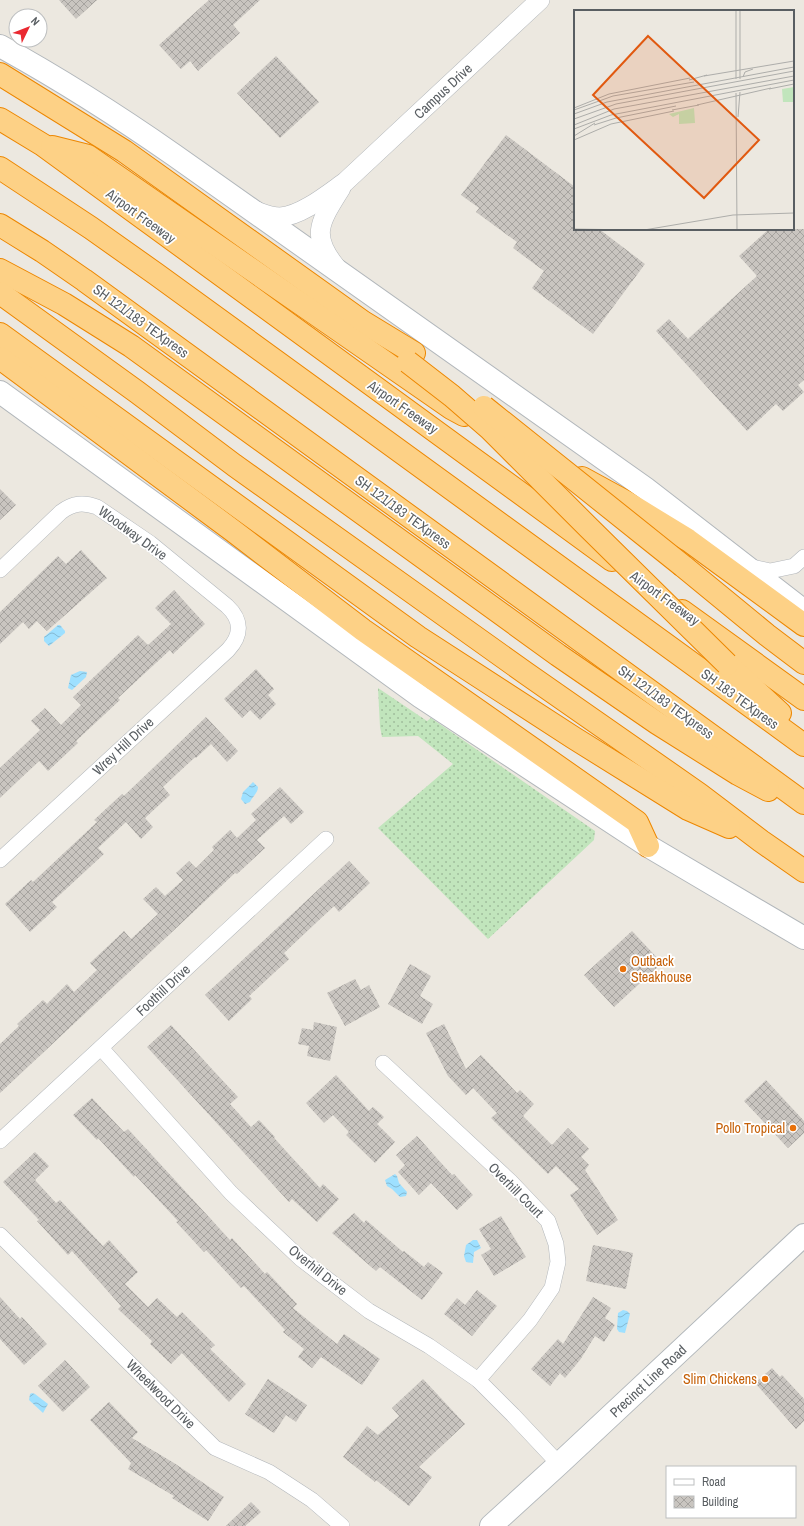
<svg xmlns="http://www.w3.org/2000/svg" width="804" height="1526" viewBox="0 0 804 1526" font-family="'Archivo Narrow',sans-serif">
<defs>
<pattern id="grass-dots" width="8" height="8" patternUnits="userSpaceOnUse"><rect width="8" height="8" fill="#c1e5bc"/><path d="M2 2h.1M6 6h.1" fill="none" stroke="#a0bd9c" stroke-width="1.8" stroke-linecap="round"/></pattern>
<pattern id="water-waves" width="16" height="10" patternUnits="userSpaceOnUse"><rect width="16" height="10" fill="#9ee0ff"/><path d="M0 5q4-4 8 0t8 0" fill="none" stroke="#84b9d2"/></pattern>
<pattern id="building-cross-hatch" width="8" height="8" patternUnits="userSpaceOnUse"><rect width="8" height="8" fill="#c9c5c0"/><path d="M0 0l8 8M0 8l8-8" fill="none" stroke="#a6a39f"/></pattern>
</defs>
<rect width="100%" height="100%" fill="#ece8e0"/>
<polygon fill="url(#grass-dots)" points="378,688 427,721 431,718 595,831 594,840 488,939 378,828 453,764 418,736 382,737 380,727"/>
<g fill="url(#water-waves)">
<polygon points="58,625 60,625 65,631 65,633 49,646 44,641 44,637"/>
<polygon points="80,671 87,672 86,677 72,690 68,688 71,675"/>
<path d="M 253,782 L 258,787 C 258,793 252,797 250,802 L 245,804 L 241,799 L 243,792 Z"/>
<polygon points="395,1174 397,1176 399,1183 407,1192 406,1196 400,1197 392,1189 387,1186 385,1180"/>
<polygon points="473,1240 477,1240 481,1248 474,1252 473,1263 466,1262 464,1256 466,1245"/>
<polygon points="623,1310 627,1311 630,1314 625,1333 619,1332 617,1329 618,1313"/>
<polygon points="32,1393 35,1394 48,1404 43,1413 29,1400 30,1394"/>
</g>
<g fill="url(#building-cross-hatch)">
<polygon points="59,0 97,0 76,19"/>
<polygon points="209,0 260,0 233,25 240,33 198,71 190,61 181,69 159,45"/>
<polygon points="276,56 319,102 280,138 237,93"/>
<polygon points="506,135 575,187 575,229 599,229 645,264 593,334 532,288 544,271 513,248 517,242 476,212 479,208 461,195"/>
<polygon points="769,229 804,229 804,380 798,385 804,392 783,411 776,404 747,431 656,331 669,319 688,339 757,276 739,256"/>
<polygon points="0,489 16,505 0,520"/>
<polygon points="81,550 107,578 47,631 37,621 29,629 23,622 0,644 0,612 58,556 66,564"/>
<polygon points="174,590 205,624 173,654 170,650 118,698 120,700 76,741 78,743 48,771 39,761 0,798 0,768 40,730 31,721 45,708 61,725 81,705 73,697 138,635 148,645 171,624 155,608"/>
<polygon points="256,669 274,689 268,695 276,704 260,720 250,710 242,718 224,699"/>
<polygon points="206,717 238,751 227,762 211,744 196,758 195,757 163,787 170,795 145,818 153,827 141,839 126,822 98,848 104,854 52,902 57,907 30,932 5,904 31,880 33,882 97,822 94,820 122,794 124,796"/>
<polygon points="280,787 304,812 291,824 284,816 257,840 265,848 237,874 235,873 0,1093 0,1044 19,1026 17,1024 43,1000 47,1004 67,984 74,992 97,970 90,963 124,931 131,939 158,914 143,899 156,887 165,896 183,880 176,873 189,861 196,868 214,850 212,847 230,830 237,838 256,820 251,814"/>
<polygon points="349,861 370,883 339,912 334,906 284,953 289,959 249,996 252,999 229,1021 205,995"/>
<polygon points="632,931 662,963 614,1007 584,975"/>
<polygon points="410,964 431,976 420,996 433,1004 422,1024 388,1004"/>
<polygon points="355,979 361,990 369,985 380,1007 345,1026 327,993"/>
<polygon points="314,1022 337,1027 330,1061 307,1056 309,1046 298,1044 302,1028 313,1030"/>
<polygon points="444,1024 466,1069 481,1055 517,1093 520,1090 534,1104 523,1116 552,1145 568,1128 589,1149 581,1157 589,1165 585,1170 618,1220 597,1235 570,1195 579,1189 556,1166 548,1174 491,1118 497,1113 473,1088 466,1095 448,1076 426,1033"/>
<polygon points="171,1025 238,1097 230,1104 251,1127 259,1120 275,1137 274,1138 320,1188 323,1184 339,1199 317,1222 292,1199 289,1202 147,1047"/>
<polygon points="336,1075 369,1111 373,1107 384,1117 377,1124 395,1142 375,1163 346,1135 349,1132 333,1115 324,1123 306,1103"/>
<polygon points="766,1080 804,1121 804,1133 788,1148 744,1101"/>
<polygon points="92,1098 124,1132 128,1129 230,1240 232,1238 265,1274 267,1272 297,1304 293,1308 337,1344 344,1334 380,1359 362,1385 321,1357 312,1368 298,1357 304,1349 283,1332 285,1330 244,1286 241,1288 206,1250 204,1252 176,1222 178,1221 135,1175 134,1177 98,1138 97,1140 73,1115"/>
<polygon points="417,1136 452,1175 454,1174 473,1195 457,1210 431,1183 419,1195 398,1172 405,1165 396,1155"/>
<polygon points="35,1152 49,1166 35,1180 56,1203 60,1200 103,1246 109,1240 138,1272 125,1284 148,1307 157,1298 177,1317 182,1312 215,1345 210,1349 246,1384 229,1402 182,1353 171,1364 150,1344 152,1341 118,1309 121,1306 72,1251 68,1255 37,1221 39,1220 3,1182"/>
<polygon points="354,1213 364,1223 366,1220 403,1252 404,1251 424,1267 428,1262 443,1273 422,1300 380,1267 376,1271 332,1233"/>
<polygon points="501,1216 526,1257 494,1276 481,1255 491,1249 479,1229"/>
<polygon points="593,1245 633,1253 626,1289 586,1281"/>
<polygon points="477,1290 497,1306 472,1336 444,1314 457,1298 465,1305"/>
<polygon points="0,1297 20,1319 22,1317 47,1344 24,1365 0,1339"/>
<polygon points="593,1297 611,1308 605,1318 615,1325 604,1342 595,1336 580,1360 565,1378 560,1373 550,1386 531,1369 558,1339 563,1344"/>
<polygon points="65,1360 90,1387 63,1412 38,1386"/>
<polygon points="772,1368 780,1377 782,1375 804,1399 804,1421 796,1429 755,1383"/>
<polygon points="268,1379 307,1405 296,1422 286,1415 274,1433 245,1414"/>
<polygon points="423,1379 465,1424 419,1467 432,1477 409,1506 376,1480 375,1482 343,1457 367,1426 378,1435 399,1416 392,1408"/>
<polygon points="109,1402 138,1432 132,1438 174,1463 224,1497 208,1521 172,1498 174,1496 128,1469 131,1463 90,1420"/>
<polygon points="251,1502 261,1512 245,1526 226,1526"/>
</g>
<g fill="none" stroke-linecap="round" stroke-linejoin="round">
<g stroke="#b3b7bb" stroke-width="16">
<g id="minor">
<polyline points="752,567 770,571 794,566 804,557"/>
<path d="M 0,570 L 61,512 C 73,503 83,502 97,507 L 150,543 L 227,606 C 242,620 242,635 228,650 L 0,860"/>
<polyline points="101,1048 231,1193 301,1259 369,1311 429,1346 478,1380 513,1415 559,1464"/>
<polyline points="383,1063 510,1181 548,1221 556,1244 558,1262 552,1288 530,1320 478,1380"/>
<polyline points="0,1141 326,839"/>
<polyline points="0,1235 215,1448 269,1472 312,1500 342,1526"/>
</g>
</g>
<g stroke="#b3b7bb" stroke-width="20">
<g id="tertiary">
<path d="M 256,211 C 264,214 271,217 280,217 C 301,216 328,194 345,182 L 540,0"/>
<path d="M 336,267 C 309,234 321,221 341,188"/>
</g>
</g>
<g stroke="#b2b7bb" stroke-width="24">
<g id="secondary">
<path d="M 0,46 C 60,79 118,116 174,155 L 645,488 L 804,611"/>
<polyline points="0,392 421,697 648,846 804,938"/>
<polyline points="491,1526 559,1464 804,1235"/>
</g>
</g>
<g stroke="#ed8700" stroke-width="24">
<g id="motorway">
<polyline points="0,74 124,151 363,322 414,353"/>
<polyline points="0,119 43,145 612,560"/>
<polyline points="52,147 88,156 451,408 464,415"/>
<polyline points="0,168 91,228 156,274 804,745"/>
<polyline points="0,225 42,251 84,280 804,803"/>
<polyline points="0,270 64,304 131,346 558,655 657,723 738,774 768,790"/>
<polyline points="0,293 137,392 234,465 527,674 699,794 761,841 804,871"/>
<polyline points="0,334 418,637 574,738 688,809 729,827"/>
<polyline points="0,358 232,530 363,630 637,822 648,846"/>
<polyline points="582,478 626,502 688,540 804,625"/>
<polyline points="683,566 767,635 804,663"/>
<polyline points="682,611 804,699"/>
<polyline points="727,664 780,713"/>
</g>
</g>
<use href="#minor" stroke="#fff" stroke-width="15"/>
<use href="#tertiary" stroke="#fff" stroke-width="19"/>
<use href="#secondary" stroke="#fff" stroke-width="22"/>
<use href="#motorway" stroke="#fdd186" stroke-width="22"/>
<g stroke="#ed8700" stroke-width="24" stroke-linecap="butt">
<g id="motorway-bridge">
<polyline points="408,362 452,396 490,429 589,528 727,664"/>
<polyline points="484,407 683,566"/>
</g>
</g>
<use href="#motorway-bridge" stroke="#fdd186" stroke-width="22"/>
</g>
<g fill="#e8710a" stroke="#fff" stroke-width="1.5">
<circle cx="623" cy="969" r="4"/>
<circle cx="793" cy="1128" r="4"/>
<circle cx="765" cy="1379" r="4"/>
</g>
<g text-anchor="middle" stroke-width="3.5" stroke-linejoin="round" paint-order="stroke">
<g font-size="14" fill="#595e62" stroke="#fff">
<text transform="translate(443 91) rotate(-43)" y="5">Campus Drive</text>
<text transform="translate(141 216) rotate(36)" y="5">Airport Freeway</text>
<text transform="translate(141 321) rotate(36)" y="5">SH 121/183 TEXpress</text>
<text transform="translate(403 407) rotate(35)" y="5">Airport Freeway</text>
<text transform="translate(403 512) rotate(36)" y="5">SH 121/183 TEXpress</text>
<text transform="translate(133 533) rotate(36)" y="5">Woodway Drive</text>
<text transform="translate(665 598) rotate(36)" y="5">Airport Freeway</text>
<text transform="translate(740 699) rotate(36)" y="5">SH 183 TEXpress</text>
<text transform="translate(666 702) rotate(36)" y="5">SH 121/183 TEXpress</text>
<text transform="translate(123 746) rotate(-43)" y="5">Wrey Hill Drive</text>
<text transform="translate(163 990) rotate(-43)" y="5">Foothill Drive</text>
<text transform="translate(516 1190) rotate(45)" y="5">Overhill Court</text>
<text transform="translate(318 1270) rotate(39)" y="5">Overhill Drive</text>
<text transform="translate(648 1381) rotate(-43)" y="5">Precinct Line Road</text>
<text transform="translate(161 1394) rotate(45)" y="5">Wheelwood Drive</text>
</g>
<g font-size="14" fill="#c56008" stroke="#fff" text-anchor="end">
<text x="631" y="966" text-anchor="start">Outback<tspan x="631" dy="16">Steakhouse</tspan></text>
<text x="785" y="1133">Pollo Tropical</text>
<text x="757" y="1384">Slim Chickens</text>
</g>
</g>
<g transform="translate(574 10)">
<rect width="220" height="220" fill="#ece8e0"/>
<path d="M 220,77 L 219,92 L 209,92 L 208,79 ZM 120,98 L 121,113 L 105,114 L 105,104 L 99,107 L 95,104 Z" fill="#c1e5bc"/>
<path fill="none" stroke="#adadaa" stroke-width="1" d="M 130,66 L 220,51M 169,67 L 171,62 L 179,59M 162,69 L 162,0M 166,69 L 166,0M 115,70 L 133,65M 195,79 L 220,74M 162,83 L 163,220M 123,95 L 197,78M 0,98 L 35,84 L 116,68M 0,100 L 39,86 L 120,72M 98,100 L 125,95M 0,104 L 33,92 L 220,57M 164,107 L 166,82M 0,109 L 42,94 L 220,61M 0,115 L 40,99 L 220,66M 20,115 L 42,108 L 102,96M 0,119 L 37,105 L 220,70M 0,126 L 21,113M 0,130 L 37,114 L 100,101M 0,219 L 59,220M 70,220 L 159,205 L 220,203"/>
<path fill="#e15910" fill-opacity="0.15" stroke="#e15910" stroke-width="2" d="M 74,26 L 185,130 L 130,188 L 19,85 Z"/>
<rect width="220" height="220" fill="none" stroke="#595e62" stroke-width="2"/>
</g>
<rect x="666" y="1466" width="130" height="52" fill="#ffffff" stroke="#bdbfc0"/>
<rect x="674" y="1479" width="20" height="6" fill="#ffffff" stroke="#bdbfc0"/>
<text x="702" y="1486" font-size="12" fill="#595e62">Road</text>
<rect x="674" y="1496" width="20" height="12" fill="url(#building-cross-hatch)" stroke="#bdbfc0"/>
<text x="702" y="1506" font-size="12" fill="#595e62">Building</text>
<g transform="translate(28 28) rotate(47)"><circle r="19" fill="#ffffff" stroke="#bdbfc0"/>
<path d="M0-3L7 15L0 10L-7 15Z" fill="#ea2931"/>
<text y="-6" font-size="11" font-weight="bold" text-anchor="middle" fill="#595e62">N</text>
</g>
</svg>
